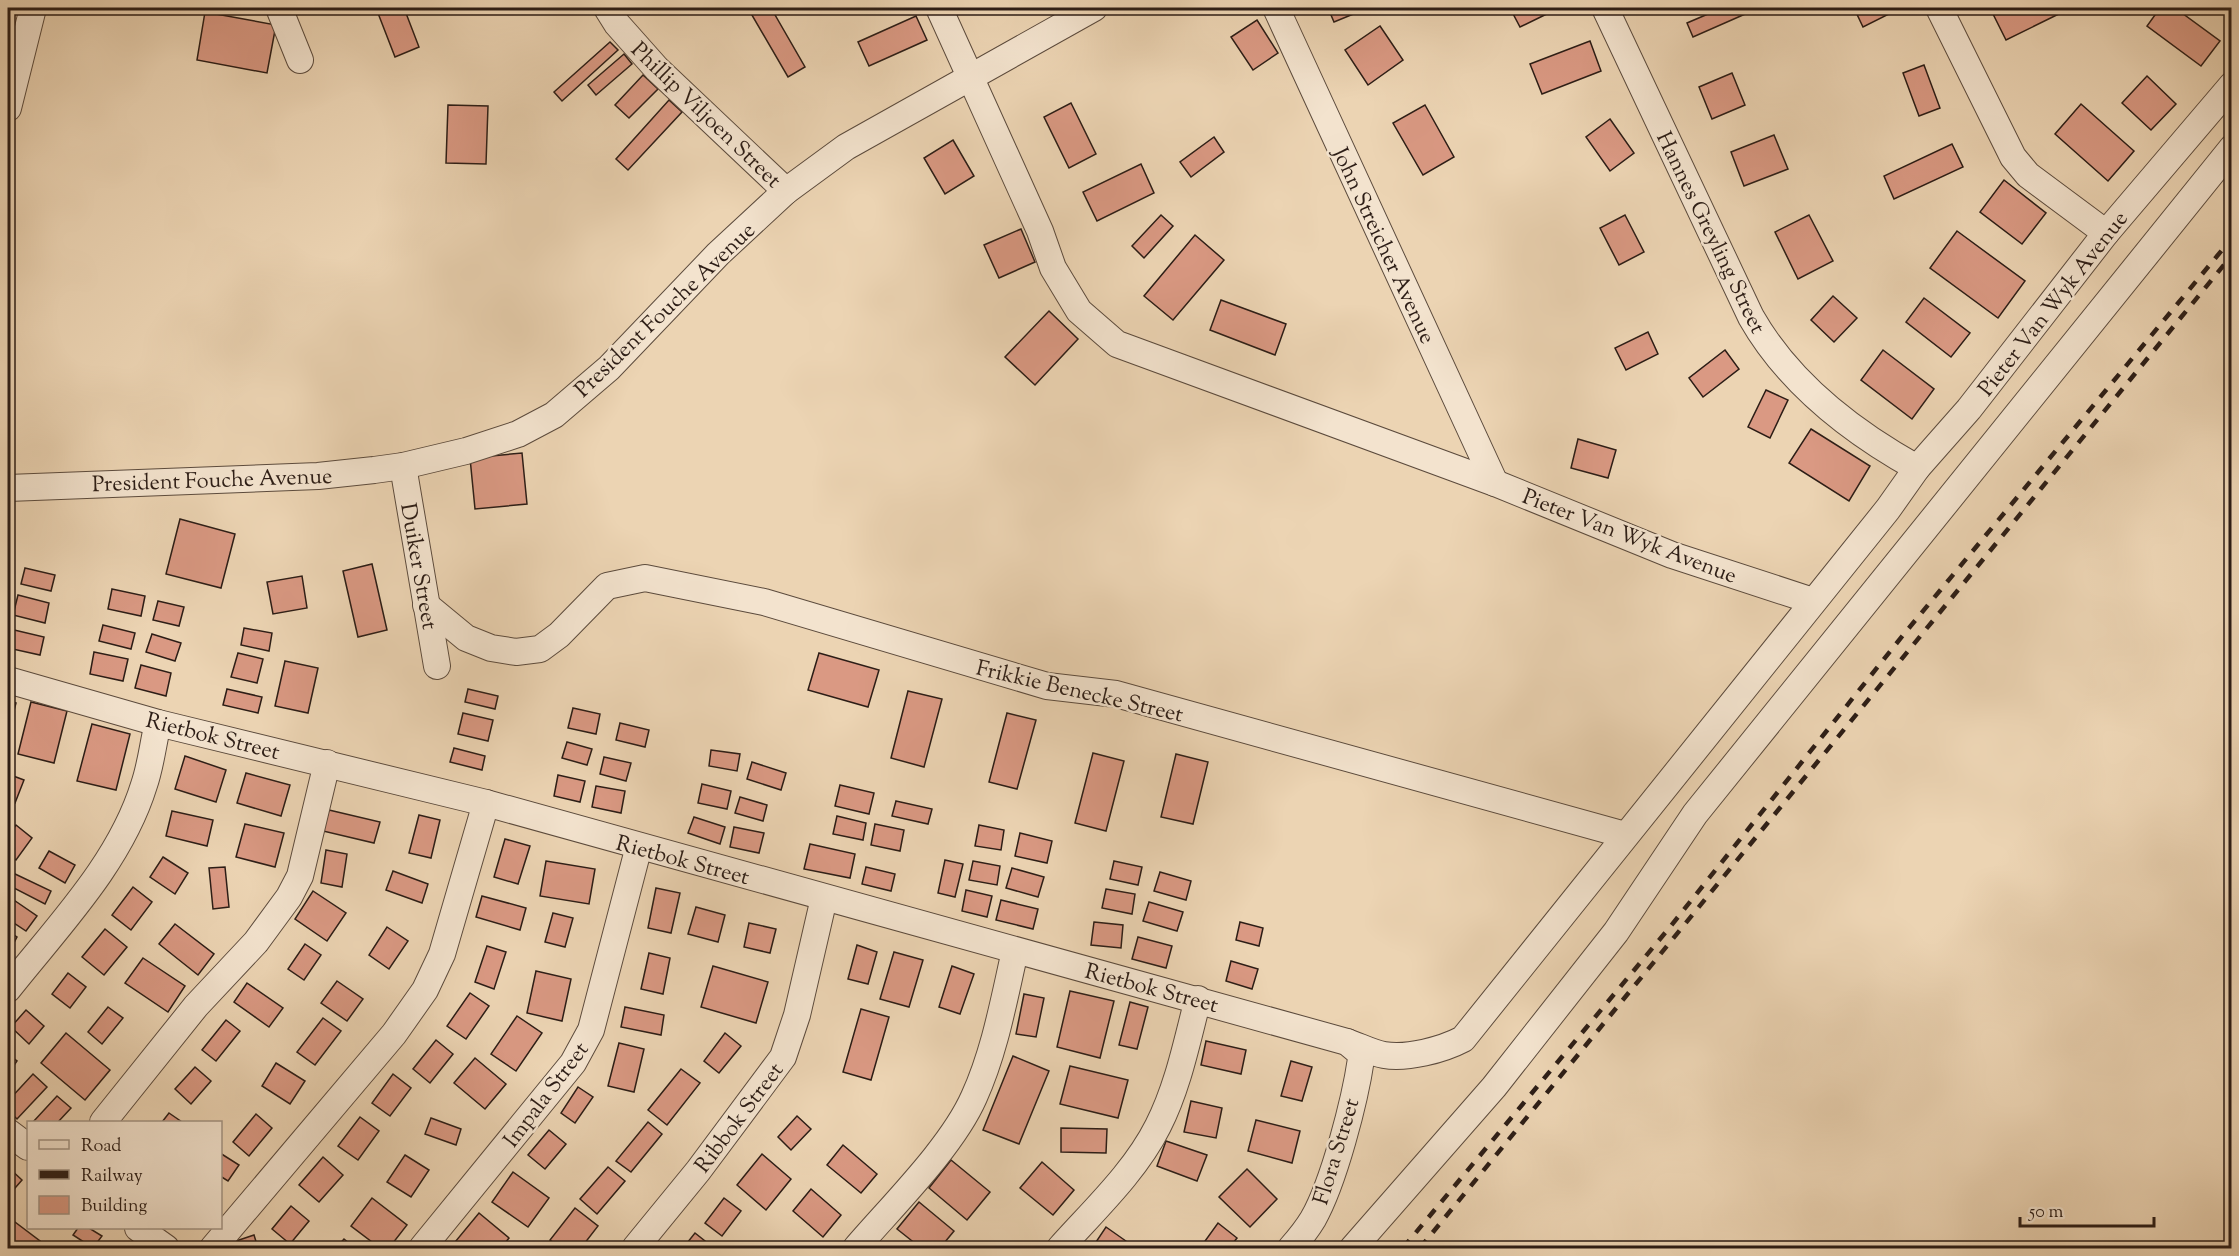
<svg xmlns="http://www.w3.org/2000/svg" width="2239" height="1256" viewBox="0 0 2239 1256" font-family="'Sorts Mill Goudy',serif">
<rect width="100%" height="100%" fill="#ecd4b3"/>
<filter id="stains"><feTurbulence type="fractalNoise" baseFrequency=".00333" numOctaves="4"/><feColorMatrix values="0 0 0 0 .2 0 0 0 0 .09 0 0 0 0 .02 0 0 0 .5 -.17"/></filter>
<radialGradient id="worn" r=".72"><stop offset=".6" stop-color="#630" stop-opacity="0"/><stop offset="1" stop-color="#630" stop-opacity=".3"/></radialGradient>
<g fill="#da9983" stroke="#2c1d16" stroke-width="1.5">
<polygon points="376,8 404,8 419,47 395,57"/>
<polygon points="753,8 771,8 805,67 788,77 749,10"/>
<polygon points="1328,8 1368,8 1334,22"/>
<polygon points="1510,8 1559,8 1520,27"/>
<polygon points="1722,8 1751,8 1752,11 1693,37 1687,23"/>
<polygon points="1854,8 1896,8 1897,10 1863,27"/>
<polygon points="1990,8 2068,8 2069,9 2006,40"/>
<polygon points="2160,8 2175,8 2220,41 2201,66 2147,26"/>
<polygon points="2215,8 2232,8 2232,19"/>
<polygon points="205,12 276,25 267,73 197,60"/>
<polygon points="916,16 927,40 869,66 858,42"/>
<polygon points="1257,20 1278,53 1253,70 1231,37"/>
<polygon points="1380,26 1403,60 1368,85 1345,50"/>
<polygon points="1590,41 1601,71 1542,94 1530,64"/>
<polygon points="610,42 618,50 562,101 554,92"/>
<polygon points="624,54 632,64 596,95 588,85"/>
<polygon points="1924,65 1940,108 1919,116 1903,73"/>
<polygon points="1732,73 1745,105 1712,119 1699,87"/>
<polygon points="643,75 658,89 629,118 615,105"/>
<polygon points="2147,76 2176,104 2151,130 2122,103"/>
<polygon points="669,100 682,112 628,170 616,159"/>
<polygon points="1071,103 1096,154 1069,168 1044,117"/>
<polygon points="2081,104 2134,151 2108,181 2055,134"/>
<polygon points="448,105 488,106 486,164 446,163"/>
<polygon points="1425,105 1454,157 1423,175 1393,123"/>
<polygon points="1610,119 1634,153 1610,171 1586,137"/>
<polygon points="1774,135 1788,169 1744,186 1731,152"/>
<polygon points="1214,137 1224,152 1191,177 1180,162"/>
<polygon points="953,140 974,176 945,194 924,158"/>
<polygon points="1952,144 1963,167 1894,199 1884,176"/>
<polygon points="1141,164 1154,193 1097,221 1083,192"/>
<polygon points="2004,180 2046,213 2022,244 1980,212"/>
<polygon points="1161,215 1173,226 1144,258 1132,246"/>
<polygon points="1625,215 1644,252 1619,265 1600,228"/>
<polygon points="1809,215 1833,261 1798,279 1775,232"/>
<polygon points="1021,229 1035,262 999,278 984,245"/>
<polygon points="1957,231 2025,281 1998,318 1930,268"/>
<polygon points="1195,235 1224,260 1173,320 1144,296"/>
<polygon points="1833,296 1857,318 1834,342 1811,320"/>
<polygon points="1924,298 1970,333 1951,357 1906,322"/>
<polygon points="1221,300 1286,324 1275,355 1210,330"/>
<polygon points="1049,311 1078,339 1035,385 1005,357"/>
<polygon points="1648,332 1658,354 1626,370 1615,348"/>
<polygon points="1725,350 1739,369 1703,397 1689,378"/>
<polygon points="1883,350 1934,389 1912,419 1861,380"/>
<polygon points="1766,390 1788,400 1770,438 1748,427"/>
<polygon points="1811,429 1870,466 1849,501 1789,463"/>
<polygon points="1578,439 1616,450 1608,478 1571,468"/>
<polygon points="522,453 527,504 475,509 470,458"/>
<polygon points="180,519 235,534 221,588 166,574"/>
<polygon points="8,558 12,559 8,577"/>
<polygon points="372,564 387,630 358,637 343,571"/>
<polygon points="25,568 55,575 51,591 21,584"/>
<polygon points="302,576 307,608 273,614 267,582"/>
<polygon points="112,589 145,596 141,616 108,609"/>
<polygon points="18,595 49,603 45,623 13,615"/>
<polygon points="158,601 184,607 179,626 153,620"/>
<polygon points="103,625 135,633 131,649 99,641"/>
<polygon points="244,628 272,633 269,651 241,645"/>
<polygon points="10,629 44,637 40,655 8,648"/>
<polygon points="152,634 181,643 175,661 146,652"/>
<polygon points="94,652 128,659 123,681 90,674"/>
<polygon points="238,653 263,659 257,683 231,677"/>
<polygon points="819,653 879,670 868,707 808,690"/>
<polygon points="285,661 318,668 308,713 275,706"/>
<polygon points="141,665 171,673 166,696 135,688"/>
<polygon points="227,689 262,697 258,713 223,705"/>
<polygon points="468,689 498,696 495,709 465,702"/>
<polygon points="908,691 942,699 924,767 891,758"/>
<polygon points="8,700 16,703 8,733"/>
<polygon points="31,702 67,711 54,763 18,754"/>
<polygon points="573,708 600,714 596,734 568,728"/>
<polygon points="463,713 493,720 488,741 458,734"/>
<polygon points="1007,713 1036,720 1017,789 989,782"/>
<polygon points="620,723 649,730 645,747 616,740"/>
<polygon points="92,724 130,734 116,790 77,781"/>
<polygon points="567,742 592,749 587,765 562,758"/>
<polygon points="454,748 485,756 482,770 450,762"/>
<polygon points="711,750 740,754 737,771 709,766"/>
<polygon points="1093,753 1124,761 1106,831 1075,823"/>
<polygon points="1176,754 1208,762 1193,824 1161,817"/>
<polygon points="185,756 226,770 216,802 175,789"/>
<polygon points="604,757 631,763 626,781 600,774"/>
<polygon points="752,762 786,773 781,790 747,779"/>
<polygon points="246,773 290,785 281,816 237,803"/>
<polygon points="8,774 24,780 15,803 8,800"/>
<polygon points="558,775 585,781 580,802 554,796"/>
<polygon points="702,784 731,791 727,809 698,803"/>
<polygon points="840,785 874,793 869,814 835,806"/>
<polygon points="596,786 625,791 621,813 592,807"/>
<polygon points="740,797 767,805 763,821 735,813"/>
<polygon points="896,801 932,809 928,824 892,816"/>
<polygon points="329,810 380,822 374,843 323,831"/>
<polygon points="172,811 213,820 207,846 166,836"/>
<polygon points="419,815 440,820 431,858 409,853"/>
<polygon points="837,816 866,823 863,840 833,834"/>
<polygon points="694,817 725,827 720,844 688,833"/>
<polygon points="245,824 284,833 275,867 236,857"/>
<polygon points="875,824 904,830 900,851 871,845"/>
<polygon points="16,825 32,838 16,860 8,854 8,836"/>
<polygon points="979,825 1004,830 1001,850 975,846"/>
<polygon points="734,827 764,833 759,853 730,847"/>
<polygon points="1020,833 1052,841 1047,863 1015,856"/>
<polygon points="505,839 530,846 518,884 494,877"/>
<polygon points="810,844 855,854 850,878 804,869"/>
<polygon points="326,850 347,854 342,887 321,883"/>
<polygon points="49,851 75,865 65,883 39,868"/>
<polygon points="163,857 188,873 175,894 150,877"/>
<polygon points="945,860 963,864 955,897 938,893"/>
<polygon points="546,861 595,869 589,904 540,896"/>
<polygon points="973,861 1000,866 997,885 969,880"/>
<polygon points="1114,861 1142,867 1138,885 1110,879"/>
<polygon points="225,867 229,907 213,909 209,868"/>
<polygon points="866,867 895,874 891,891 862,884"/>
<polygon points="1012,868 1044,877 1038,897 1006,888"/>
<polygon points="393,871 428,884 422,903 386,890"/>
<polygon points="1160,872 1191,881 1186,900 1154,891"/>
<polygon points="13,873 51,891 45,904 8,885"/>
<polygon points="133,887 152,902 131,930 112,915"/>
<polygon points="656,888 680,893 671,933 648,928"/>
<polygon points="1106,889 1135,894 1132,914 1102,908"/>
<polygon points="966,890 992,896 987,917 962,911"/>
<polygon points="313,891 346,913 327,941 295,919"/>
<polygon points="8,896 37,916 26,931 8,919"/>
<polygon points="482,896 526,908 520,930 476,917"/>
<polygon points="1001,900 1038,909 1033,929 996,920"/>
<polygon points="1149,902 1183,912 1177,931 1143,921"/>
<polygon points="696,907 725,915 718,942 688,934"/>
<polygon points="553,913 573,918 565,947 545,942"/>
<polygon points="1094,922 1123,925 1121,948 1091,945"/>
<polygon points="1240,922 1263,928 1259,946 1236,940"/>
<polygon points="749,923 776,929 770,953 744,947"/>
<polygon points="175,924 214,954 198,975 159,944"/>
<polygon points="387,927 408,941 389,969 369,955"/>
<polygon points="105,929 127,947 104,975 82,957"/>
<polygon points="8,931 17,937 8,954"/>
<polygon points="1138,937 1172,946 1166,968 1132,959"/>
<polygon points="305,944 321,955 304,980 288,969"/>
<polygon points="857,945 877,952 868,984 848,979"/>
<polygon points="487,946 506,952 494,989 475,982"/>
<polygon points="894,952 923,960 909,1007 880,999"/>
<polygon points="649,953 670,958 663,994 641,989"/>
<polygon points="143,958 185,986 168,1012 125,983"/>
<polygon points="1231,961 1258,969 1252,989 1226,981"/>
<polygon points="713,966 768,982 756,1023 701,1007"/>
<polygon points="952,966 974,974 960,1014 939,1007"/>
<polygon points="536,971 571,979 562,1021 527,1013"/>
<polygon points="68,973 86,987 70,1008 52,994"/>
<polygon points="337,981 363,999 347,1021 321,1003"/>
<polygon points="247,983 283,1008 269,1027 234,1002"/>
<polygon points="1070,991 1114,1001 1100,1058 1057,1047"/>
<polygon points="470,993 489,1006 466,1039 447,1026"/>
<polygon points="1024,994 1044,998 1036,1037 1016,1034"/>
<polygon points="1130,1002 1148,1007 1137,1049 1119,1045"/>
<polygon points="108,1007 123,1018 102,1044 88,1032"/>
<polygon points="625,1007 664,1015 661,1035 621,1027"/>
<polygon points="861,1009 889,1017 871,1080 843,1072"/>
<polygon points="26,1010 44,1026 29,1044 11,1027"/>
<polygon points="517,1016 542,1033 516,1071 491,1054"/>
<polygon points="323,1018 341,1031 315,1065 297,1052"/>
<polygon points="226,1020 240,1031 216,1061 202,1050"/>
<polygon points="66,1033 110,1070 85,1100 41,1063"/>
<polygon points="725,1033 741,1046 719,1073 704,1061"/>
<polygon points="436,1040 453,1054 430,1083 413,1069"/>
<polygon points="1206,1041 1246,1050 1241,1074 1201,1065"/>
<polygon points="619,1043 644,1049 634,1092 608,1086"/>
<polygon points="8,1054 17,1061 8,1074"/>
<polygon points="1013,1056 1049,1071 1019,1144 983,1130"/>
<polygon points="475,1058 506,1084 485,1109 454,1083"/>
<polygon points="1291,1061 1312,1067 1302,1101 1281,1096"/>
<polygon points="276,1063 305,1081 290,1104 262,1086"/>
<polygon points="1070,1066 1128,1080 1118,1118 1060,1104"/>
<polygon points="195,1067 211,1081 191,1104 175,1089"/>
<polygon points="681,1069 700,1083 667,1125 648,1110"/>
<polygon points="33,1074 47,1087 17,1119 8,1110 8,1101"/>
<polygon points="393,1074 411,1088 390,1116 372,1103"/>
<polygon points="578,1087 593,1097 575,1123 561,1113"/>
<polygon points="57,1096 71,1108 58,1122 33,1122"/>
<polygon points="1191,1101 1222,1108 1216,1138 1184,1132"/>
<polygon points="169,1113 182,1122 162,1122"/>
<polygon points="256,1114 272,1128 249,1156 233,1142"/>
<polygon points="797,1116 811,1129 791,1150 778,1137"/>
<polygon points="360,1117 379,1131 358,1160 338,1146"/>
<polygon points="431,1118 461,1129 456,1145 425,1134"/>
<polygon points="1256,1120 1300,1131 1292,1163 1248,1151"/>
<polygon points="648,1122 662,1134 631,1172 616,1161"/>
<polygon points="1061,1128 1107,1129 1106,1153 1061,1152"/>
<polygon points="549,1130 566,1144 545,1169 528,1155"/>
<polygon points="1166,1141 1207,1155 1197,1181 1157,1166"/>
<polygon points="843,1145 877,1174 861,1193 827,1165"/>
<polygon points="220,1153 239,1165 228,1181 220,1176"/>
<polygon points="762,1154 791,1179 766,1210 737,1185"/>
<polygon points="405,1155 429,1170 411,1197 387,1182"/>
<polygon points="323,1157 343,1175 319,1202 299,1185"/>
<polygon points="951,1160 990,1192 967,1220 929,1188"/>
<polygon points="1042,1162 1074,1190 1053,1215 1020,1188"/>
<polygon points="8,1167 22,1180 9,1195 8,1194"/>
<polygon points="608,1167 625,1181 597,1214 580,1199"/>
<polygon points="1247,1169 1277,1199 1250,1227 1219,1197"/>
<polygon points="513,1172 549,1198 528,1227 492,1202"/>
<polygon points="811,1189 841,1215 823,1237 793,1211"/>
<polygon points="372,1198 407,1225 389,1248 380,1248 351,1226"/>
<polygon points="724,1198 741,1211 722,1236 705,1223"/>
<polygon points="919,1202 954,1231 940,1248 921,1248 897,1229"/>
<polygon points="291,1206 309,1221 290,1244 272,1229"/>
<polygon points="575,1208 598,1226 581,1248 561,1248 550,1240"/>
<polygon points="479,1213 509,1238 501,1248 463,1248 455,1242"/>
<polygon points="11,1219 40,1241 35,1248 23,1248 8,1237 8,1223"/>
<polygon points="1218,1223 1237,1238 1229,1248 1200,1248"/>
<polygon points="1106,1227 1133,1246 1131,1248 1099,1248 1094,1245"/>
<polygon points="78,1228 89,1228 102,1236 93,1248 73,1235"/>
<polygon points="695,1233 710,1245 708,1248 683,1248"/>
<polygon points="254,1235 258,1248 238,1248 236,1241"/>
<polygon points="344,1239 355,1248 336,1248"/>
</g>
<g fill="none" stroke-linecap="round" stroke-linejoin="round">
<g stroke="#5c4b3d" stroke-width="28">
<g id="minor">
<polyline points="279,8 300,60"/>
<polyline points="607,8 617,24 657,69 786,191"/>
<polyline points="939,8 1040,231 1053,268 1079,311 1117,344 1495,483 1672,555 1813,601"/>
<polyline points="1276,8 1495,483"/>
<path d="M 1605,8 L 1751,317 C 1788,382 1852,432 1917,468"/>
<polyline points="1939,8 2013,157 2028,175 2106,233"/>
<polyline points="8,108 33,8"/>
<polyline points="403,466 437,666"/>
<polyline points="8,488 318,476 374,470 403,466 466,451 518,434 554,415 609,368 718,254 786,191 846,147 1094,8"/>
<polyline points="426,605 466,638 491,648 516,652 540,649 559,635 607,586 645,578 764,602 1047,686 1116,694 1625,835"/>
<path d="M 8,680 L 158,723 L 486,803 L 1347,1042 L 1359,1052 L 1361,1059 C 1355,1100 1334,1182 1313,1219 C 1307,1229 1299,1239 1291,1248"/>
<path d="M 8,989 C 57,927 120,863 144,785 C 151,765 153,743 158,723"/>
<path d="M 1347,1042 C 1359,1046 1372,1053 1384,1055 C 1407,1059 1442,1050 1463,1039 L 1888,509 L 1917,468 L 1969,409 L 2106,233 L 2232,85"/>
<polyline points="103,1122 196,1006 256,942 289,897 300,876 327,763"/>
<polyline points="8,1132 28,1147"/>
<polyline points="138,1228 166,1248"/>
<polyline points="213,1248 394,1034 425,990 442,954 486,803"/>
<polyline points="422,1248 573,1063 591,1030 639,846"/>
<polyline points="635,1248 698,1171 783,1057 797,1015 824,898"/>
<path d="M 856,1248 C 892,1206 952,1147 974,1097 C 995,1051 1004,999 1015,951"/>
<path d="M 1060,1248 C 1093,1211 1135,1172 1158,1126 C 1178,1087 1187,1041 1198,999"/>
<polyline points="1353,1248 1494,1087 1616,932 1695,814 2232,148"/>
</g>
</g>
<use href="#minor" stroke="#f3e3ce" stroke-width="26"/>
<g stroke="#2c1d16" stroke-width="4.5" stroke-dasharray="10 10" stroke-linecap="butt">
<polyline points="1403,1248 1670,927 1904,634 2232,238"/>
<polyline points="1420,1248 2232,255"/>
</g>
</g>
<g text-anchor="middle" stroke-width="5" stroke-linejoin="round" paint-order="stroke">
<g font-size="22" fill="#2c1d16" stroke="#f3e3ce">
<text transform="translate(707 114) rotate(44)" y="8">Phillip Viljoen Street</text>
<text transform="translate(1712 232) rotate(64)" y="8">Hannes Greyling Street</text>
<text transform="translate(1385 245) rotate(65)" y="8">John Streicher Avenue</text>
<text transform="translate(2052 303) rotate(-52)" y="8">Pieter Van Wyk Avenue</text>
<text transform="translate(664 309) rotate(-44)" y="8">President Fouche Avenue</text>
<text transform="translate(212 479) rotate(-2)" y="8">President Fouche Avenue</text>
<text transform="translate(1630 535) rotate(21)" y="8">Pieter Van Wyk Avenue</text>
<text transform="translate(420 566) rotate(80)" y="8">Duiker Street</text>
<text transform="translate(1080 690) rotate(13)" y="8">Frikkie Benecke Street</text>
<text transform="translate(213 735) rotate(14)" y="8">Rietbok Street</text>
<text transform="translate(683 859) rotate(15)" y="8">Rietbok Street</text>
<text transform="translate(1152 987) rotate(15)" y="8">Rietbok Street</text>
<text transform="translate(545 1094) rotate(-53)" y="8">Impala Street</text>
<text transform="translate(738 1117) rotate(-53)" y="8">Ribbok Street</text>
<text transform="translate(1335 1151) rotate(-73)" y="8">Flora Street</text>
</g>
</g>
<rect width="2239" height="1256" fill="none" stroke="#ecd4b3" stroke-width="30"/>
<rect x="9" y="9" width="2221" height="1238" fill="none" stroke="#2c1d16" stroke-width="3"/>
<rect x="15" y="15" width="2209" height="1226" fill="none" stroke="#2c1d16" stroke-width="1.5"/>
<rect x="27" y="1121" width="195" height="108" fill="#f3e3ce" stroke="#a39484" stroke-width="1.5"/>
<rect x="39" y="1140" width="30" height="9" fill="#f3e3ce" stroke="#a39484" stroke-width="1.5"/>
<text x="81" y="1151" font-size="18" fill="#2c1d16">Road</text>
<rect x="39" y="1170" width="30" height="9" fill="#2c1d16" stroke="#a39484" stroke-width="1.5"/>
<text x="81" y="1181" font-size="18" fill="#2c1d16">Railway</text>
<rect x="39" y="1196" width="30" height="18" fill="#da9983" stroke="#a39484" stroke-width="1.5"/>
<text x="81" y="1211" font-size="18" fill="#2c1d16">Building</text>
<path d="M2020 1217v9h134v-9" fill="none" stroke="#2c1d16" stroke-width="3"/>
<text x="2029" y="1217" font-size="18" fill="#2c1d16" stroke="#f3e3ce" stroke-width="4.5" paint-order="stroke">50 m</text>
<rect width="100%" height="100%" filter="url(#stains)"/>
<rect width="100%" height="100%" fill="url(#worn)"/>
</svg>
